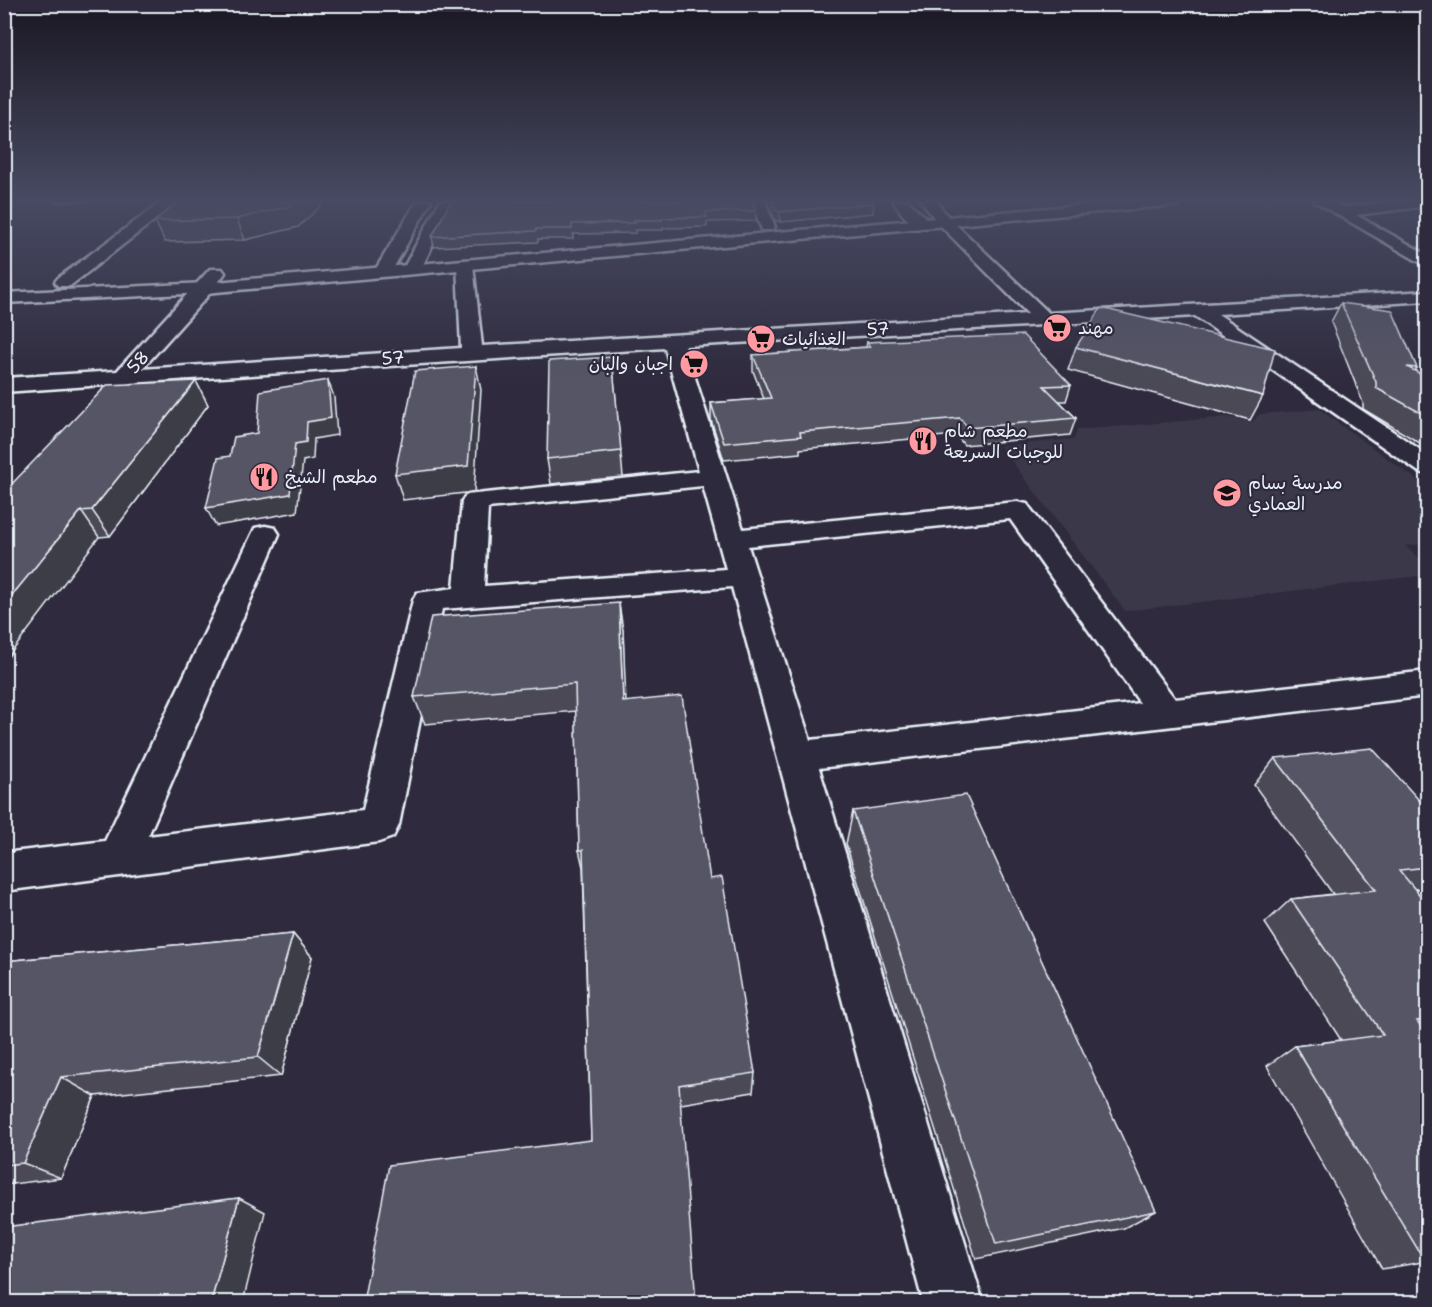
<svg xmlns="http://www.w3.org/2000/svg" width="1432" height="1307" viewBox="0 0 1432 1307" font-family="'Shantell Sans','Playpen Sans Arabic',sans-serif">
<rect width="100%" height="100%" fill="#2f2a3d"/>
<filter id="ink" filterUnits="userSpaceOnUse"><feTurbulence type="fractalNoise" baseFrequency=".0167" numOctaves="2"/><feDisplacementMap in="SourceGraphic" scale="12" xChannelSelector="R" yChannelSelector="G"/><feConvolveMatrix kernelMatrix="1 2 1 2 8 2 1 2 1" color-interpolation-filters="sRGB"/></filter>
<g filter="url(#ink)">
<polygon fill="#3b3749" points="1319,409 1427,487 1427,544 1405,546 1427,564 1427,575 1125,611 1000,446 1074,439 1077,430 1227,417 1252,422 1260,414"/>
<g fill="none" stroke-linecap="round" stroke-linejoin="round">
<g stroke="#e8f1f8" stroke-width="5">
<g id="minor">
<polygon points="163,201 179,201 70,286 58,286 55,282 58,278"/>
<polygon points="417,201 431,201 389,276 377,276 374,272"/>
<polygon points="440,201 454,201 421,269 418,273 406,273 403,269"/>
<polygon points="751,201 765,201 775,227 772,230 762,230"/>
<path d="M 893,201 L 908,201 L 931,223 L 928,226 C 912,230 901,213 893,201 Z"/>
<path d="M 921,201 L 936,201 L 949,218 L 1049,313 L 1428,291 L 1428,301 L 1218,314 L 1428,455 L 1428,474 L 1419,472 L 1195,316 L 685,346 L 743,529 L 1017,502 L 1027,504 L 1175,699 L 1428,671 L 1428,696 L 819,768 L 983,1302 L 923,1302 L 732,587 L 442,609 L 399,825 L 393,837 L 379,842 L 4,891 L 4,853 L 105,841 L 255,528 L 265,526 L 275,528 L 279,534 L 148,836 L 363,810 L 413,600 L 417,593 L 454,588 L 462,501 L 466,495 L 699,471 L 665,348 L 130,383 C 123,391 118,392 108,390 L 105,385 L 4,392 L 4,378 L 117,371 L 210,269 L 222,269 L 225,273 L 211,292 L 142,369 L 461,348 L 457,265 L 465,260 L 473,265 L 482,346 L 1028,314 L 939,224 ZM 703,486 L 726,569 L 484,586 L 488,508 ZM 1010,519 L 1140,703 L 810,740 L 748,546 Z"/>
<polygon points="1314,201 1332,201 1343,207 1397,201 1428,201 1428,206 1356,215 1428,255 1428,267"/>
</g>
</g>
<g stroke="#e8f1f8" stroke-width="5">
<polygon id="major" points="1127,201 1185,201 1178,205 205,293 4,303 4,293 205,283"/>
</g>
<use href="#minor" fill="#2f2a3d" fill-rule="evenodd"/>
<use href="#major" fill="#2f2a3d" fill-rule="evenodd"/>
</g>
<g fill="#4b4957" stroke="#e8f1f8" stroke-width="1.5">
<polygon points="54,201 102,201 55,203"/>
<polygon points="179,201 326,201 298,227 245,240 165,242 155,221"/>
<polygon points="451,201 756,211 756,221 707,222 707,227 663,228 663,230 635,230 635,233 573,234 573,239 538,239 538,242 434,247 432,237"/>
<polygon points="767,201 873,201 873,213 780,222 775,220"/>
<polygon points="1341,303 1417,368 1415,371 1428,391 1428,448 1363,409 1363,403 1331,322"/>
<polygon points="867,342 1071,385 1066,401 1059,401 1076,418 1070,435 964,445 956,435 800,449 800,453 724,460 711,420 711,403 764,399 753,371 753,355 866,347"/>
<polygon points="1076,347 1263,396 1250,420 1068,370"/>
<polygon points="612,357 623,477 551,484 547,459"/>
<polygon points="196,381 208,405 110,536 99,537 4,492"/>
<polygon points="623,630 625,702 710,879 755,1073 753,1092 681,1104 591,1140 583,867 579,850 576,711 425,724 414,697"/>
<polygon points="1275,758 1428,867 1428,888 1415,889 1428,905 1428,1261 1382,1269 1267,1066 1295,1046 1341,1040 1265,923 1291,899 1333,894 1254,785"/>
<polygon points="853,811 1156,1211 1124,1228 976,1259 846,844"/>
<polygon points="293,934 312,957 281,1076 95,1096 61,1178 4,1185 4,961"/>
</g>
<g fill="#3d3c47" stroke="#e8f1f8" stroke-width="1.5">
<polygon points="297,201 326,201 298,227 245,240 237,219"/>
<polygon points="874,203 873,213 780,222 780,212"/>
<polygon points="476,366 481,390 474,492 403,500 395,474"/>
<polygon points="328,380 334,397 337,435 314,439 313,459 303,461 297,512 216,526 206,508 295,444"/>
<polygon points="196,381 208,405 110,536 92,510"/>
<polygon points="81,511 99,537 4,662 4,605"/>
<polygon points="619,603 623,630 627,729 623,702"/>
<polygon points="293,934 312,957 281,1076 258,1057"/>
<polygon points="61,1077 95,1096 61,1178 23,1163"/>
<polygon points="239,1198 265,1212 243,1302 211,1302"/>
</g>
<g fill="#575565" stroke="#e8f1f8" stroke-width="1.5">
<polygon points="179,201 297,201 291,206 237,219 155,221"/>
<polygon points="451,201 753,201 756,211 706,212 707,217 662,218 662,220 634,220 635,223 572,224 572,229 536,229 536,231 432,237"/>
<polygon points="772,201 873,201 874,203 780,212 775,210"/>
<polygon points="1341,303 1392,310 1417,368 1407,367 1419,373 1428,391 1428,417 1376,388 1376,382"/>
<polygon points="1101,308 1275,349 1263,396 1076,347"/>
<polygon points="1023,335 1071,385 1044,386 1076,418 968,428 960,418 800,432 801,436 724,443 711,403 771,398 753,355 870,347 867,342"/>
<polygon points="612,357 621,451 547,459 549,361"/>
<polygon points="476,366 468,466 395,474 415,371"/>
<polygon points="328,380 331,418 307,422 306,442 295,444 290,494 206,508 218,458 230,456 234,437 257,433 260,391"/>
<polygon points="196,381 92,510 81,511 4,605 4,492 107,385"/>
<polygon points="619,603 623,702 682,696 710,879 722,877 755,1073 679,1085 696,1302 363,1302 389,1165 591,1140 583,850 579,850 575,684 414,697 431,617"/>
<polygon points="1372,748 1428,810 1428,867 1399,870 1428,905 1428,1019 1417,1021 1428,1035 1428,1257 1423,1258 1295,1046 1383,1035 1291,899 1376,890 1275,758"/>
<polygon points="966,795 1156,1211 996,1244 853,811"/>
<polygon points="293,934 258,1057 61,1077 23,1163 4,1165 4,961"/>
<polygon points="239,1198 211,1302 4,1302 4,1227"/>
</g>
</g>
<linearGradient id="sky" x2="0" y2="1"><stop stop-color="#1a1722"/><stop offset="0.52" stop-color="#474a62"/><stop offset="1" stop-color="#474a62" stop-opacity="0"/></linearGradient>
<rect width="1432" height="384" fill="url(#sky)"/>
<defs>
<g id="supermarket-disc" transform="scale(1.5)"><circle r="9.5" fill="#ff9aa2" stroke="#2f2a3d"/><path d="M-6-5.5h2.5l.6 2H6L4.5 2H-2.5L-4.4-4H-6ZM-1.5 3.2a1.3 1.3 0 1 0 .1 0ZM3 3.2a1.3 1.3 0 1 0 .1 0Z" fill="#111"/></g>
<g id="restaurant-disc" transform="scale(1.5)"><circle r="9.5" fill="#ff9aa2" stroke="#2f2a3d"/><path d="M-5-6h1v4h1v-4h1v4h1v-4h1v5L-1.5 .5V6h-2V.5L-5-1ZM5-6V6H3V1.5H1.5Q1.5-4 5-6Z" fill="#111"/></g>
<g id="school-disc" transform="scale(1.5)"><circle r="9.5" fill="#ff9aa2" stroke="#2f2a3d"/><path d="M0-5L7-2L0 1L-7-2ZM-4 1L0 2.5L4 1V4Q0 6-4 4Z" fill="#111"/></g>
</defs>
<g fill-rule="evenodd">
<use href="#supermarket-disc" x="1057" y="328"/>
<use href="#supermarket-disc" x="761" y="339"/>
<use href="#supermarket-disc" x="694" y="364"/>
<use href="#restaurant-disc" x="923" y="441"/>
<use href="#restaurant-disc" x="264" y="477"/>
<use href="#school-disc" x="1227" y="493"/>
</g>
<g text-anchor="middle" stroke-width="4.5" stroke-linejoin="round" paint-order="stroke">
<g font-size="18" fill="#e8f1f8" stroke="#2f2a3d" text-anchor="start">
<text x="1078" y="334">مهند</text>
<text x="782" y="345">الغذائيات</text>
<text x="673" y="370" text-anchor="end">اجبان والبان</text>
<text x="944" y="437">مطعم شام<tspan x="944" dy="21">للوجبات السريعة</tspan></text>
<text x="285" y="483">مطعم الشيخ</text>
<text x="1248" y="489">مدرسة بسام<tspan x="1248" dy="21">العمادي</tspan></text>
</g>
<g font-size="18" fill="#e8f1f8" stroke="#2f2a3d">
<text transform="translate(878 329) rotate(-3)" y="6">57</text>
<text transform="translate(393 358) rotate(-4)" y="6">57</text>
<text transform="translate(138 362) rotate(-48)" y="6">58</text>
</g>
</g>
<rect width="1432" height="1307" fill="none" stroke="#2f2a3d" stroke-width="24"/>
<rect x="12" y="12" width="1408" height="1283" fill="none" stroke="#e8f1f8" stroke-width="2" filter="url(#ink)"/>
</svg>
